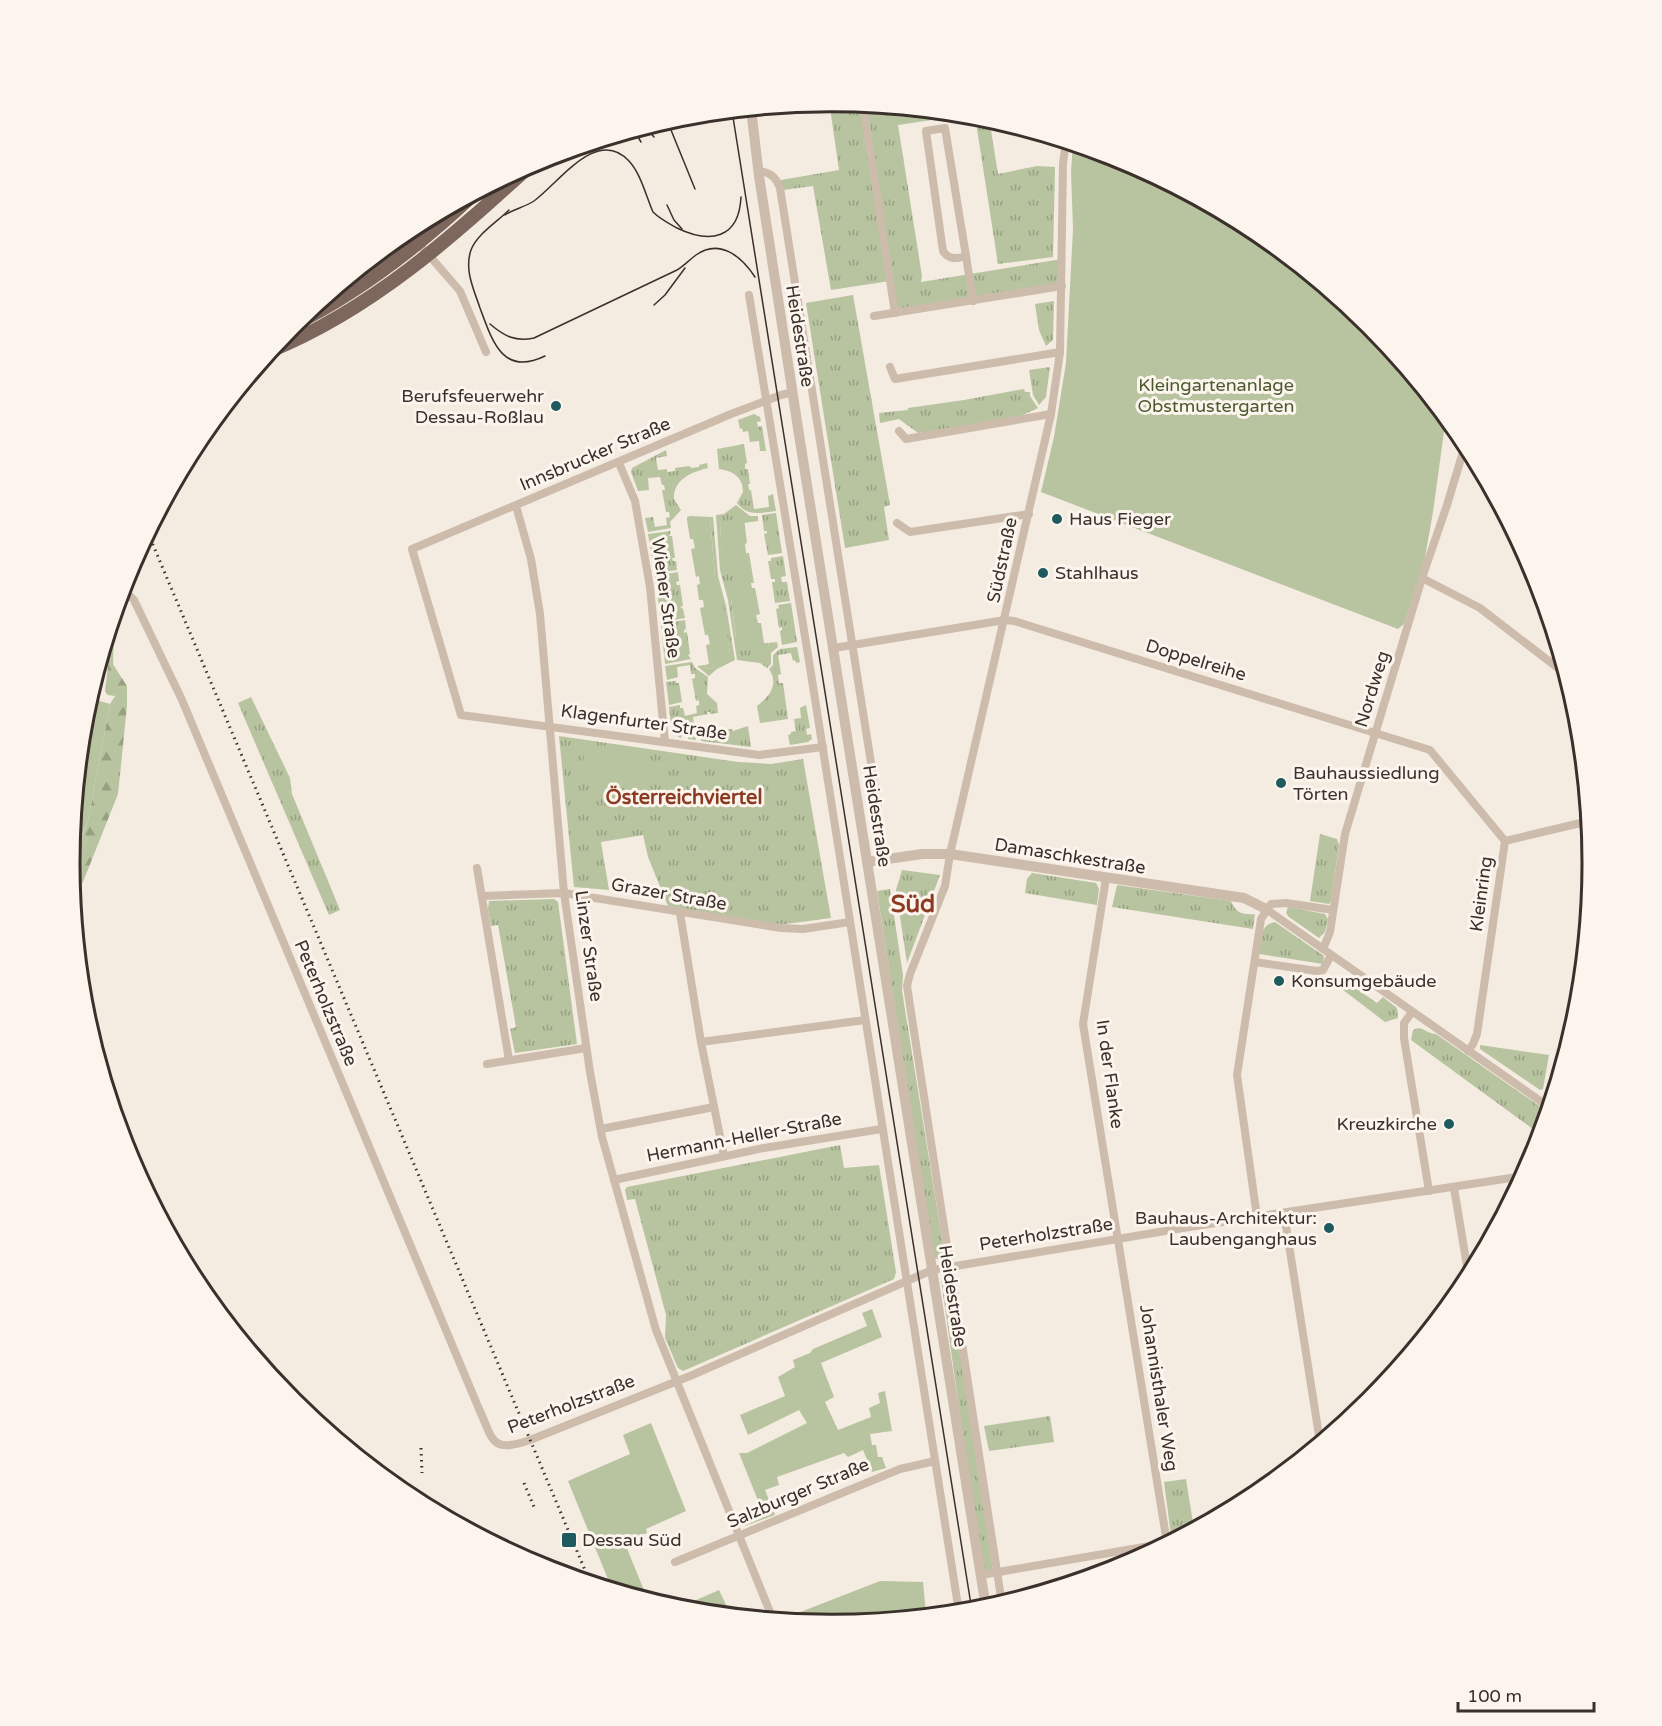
<svg xmlns="http://www.w3.org/2000/svg" width="1662" height="1726" viewBox="0 0 1662 1726" font-family="'Varela Round',sans-serif">
<defs>
<pattern id="grass-tufts" width="24" height="20" patternUnits="userSpaceOnUse" patternTransform="scale(1.5)"><rect width="24" height="20" fill="#b8c4a0"/><path d="M3 7l-1-3M5 7V3M7 7l1-3M15 17l-1-3M17 17v-4M19 17l1-3" fill="none" stroke="#97a083"/></pattern>
<pattern id="forest-firs" width="22" height="20" patternUnits="userSpaceOnUse" patternTransform="scale(1.5)"><rect width="22" height="20" fill="#b8c4a0"/><path d="M5 1l3.5 6h-7zM16 11l3.5 6h-7z" fill="#97a083"/></pattern>
</defs>
<rect width="100%" height="100%" fill="#f4ebe1"/>
<g fill="url(#grass-tufts)">
<polygon points="829,101 944,112 945,118 898,125 922,276 921,282 1062,259 1062,286 895,313 890,281 831,290 813,186 783,190 781,180 839,170"/>
<polygon points="967,114 989,118 998,174 1037,166 1055,167 1053,257 998,264 975,116 967,117"/>
<polygon points="853,295 890,505 884,507 889,540 845,548 806,303"/>
<polygon points="1054,301 1053,340 1046,346 1039,330 1035,304"/>
<polygon points="1050,367 1046,397 1039,405 1033,395 1029,370"/>
<polygon points="1024,389 1025,392 1030,392 1030,396 1038,408 1014,419 918,433 899,419 880,423 879,413 908,410 908,408 964,400"/>
<polygon points="754,414 760,417 761,421 757,422 758,427 762,426 766,451 760,451 759,441 750,442 748,431 743,432 742,428 740,429 738,420"/>
<path d="M 744,444 L 747,463 L 745,464 L 745,469 L 748,469 L 750,484 L 748,484 L 749,490 L 751,490 L 754,509 L 769,507 L 768,496 L 773,494 L 776,511 C 760,513 748,517 737,503 L 743,492 C 743,477 733,471 719,469 L 717,449 Z"/>
<path d="M 666,450 L 667,456 L 656,458 L 658,470 L 667,469 L 667,472 L 675,471 L 675,468 L 690,466 L 691,468 L 699,467 L 699,465 L 707,463 L 708,468 C 691,472 673,480 674,499 L 681,510 L 670,522 L 671,528 L 648,532 L 645,518 L 653,517 L 655,527 L 667,525 L 666,518 L 670,517 L 669,512 L 666,512 L 662,490 L 665,490 L 664,485 L 662,485 L 660,477 L 648,478 L 649,490 L 638,491 L 631,472 L 632,468 Z"/>
<polygon points="736,505 750,516 758,516 758,521 744,523 744,519 720,523 722,552 737,575 737,599 731,599 736,638 769,646 768,643 777,642 778,647 771,653 771,664 767,668 760,663 737,660 728,600 720,570 716,515 724,514"/>
<polygon points="776,513 782,553 768,555 764,534 767,533 767,531 764,531 762,515"/>
<path d="M 710,517 L 713,517 L 718,576 L 726,606 L 735,660 L 717,669 L 709,676 L 697,666 L 705,665 L 706,669 C 719,667 724,663 730,652 L 715,577 Z"/>
<polygon points="671,531 669,536 672,536 675,558 672,558 673,561 676,561 677,570 655,573 648,534"/>
<polygon points="783,556 786,576 781,577 782,582 787,582 790,601 775,603 772,582 775,582 775,579 771,579 768,561 771,561 771,558"/>
<polygon points="678,572 679,581 676,582 677,585 680,585 683,606 680,607 683,609 685,618 661,622 655,576"/>
<path d="M 120,603 L 121,622 L 114,623 L 113,667 C 104,646 111,623 120,603 Z"/>
<polygon points="791,603 797,642 782,645 780,631 782,630 782,627 779,628 776,609 779,608 778,605"/>
<polygon points="685,620 686,629 684,630 684,633 687,632 690,654 688,655 691,659 665,664 661,624"/>
<path d="M 797,647 L 800,662 L 796,663 L 795,660 L 793,661 L 791,653 L 778,655 L 781,674 L 778,675 L 779,683 L 783,683 L 788,719 L 760,723 L 757,706 C 770,696 779,684 769,669 L 773,665 L 773,655 L 780,649 Z"/>
<polygon points="692,662 695,668 708,677 707,694 717,703 718,713 710,714 710,712 707,712 708,714 693,717 696,740 688,739 688,734 682,734 681,738 672,733 669,707 680,705 680,708 683,708 685,716 697,713 696,706 699,705 699,700 696,701 692,679 695,678 695,674 691,674 690,665 677,667 678,677 667,680 665,666"/>
<polygon points="676,681 676,683 679,683 682,702 669,705 666,682"/>
<polygon points="251,697 290,778 292,794 340,910 329,915 238,703"/>
<polygon points="806,705 810,728 806,729 807,735 811,734 812,739 808,742 790,745 788,735 791,734 791,732 796,731 794,719 801,718 800,708"/>
<polygon points="748,726 751,747 701,741 700,734 708,732 709,735 717,734 716,731 732,729 733,731"/>
<polygon points="559,736 738,762 771,764 803,759 831,918 778,925 668,906 648,857 643,835 601,842 609,890 574,887"/>
<polygon points="83,833 87,839 70,876 69,863"/>
<polygon points="1320,834 1337,839 1339,845 1331,901 1329,904 1310,901"/>
<polygon points="902,870 940,875 907,963 896,890"/>
<polygon points="1032,873 1096,883 1099,889 1097,905 1025,893 1027,879"/>
<path d="M 1117,885 L 1231,901 C 1236,913 1242,915 1255,914 L 1253,929 L 1112,907 Z"/>
<polygon points="890,889 903,975 902,991 945,1258 934,1259 877,891"/>
<polygon points="554,899 558,902 577,1044 515,1053 510,1029 516,1027 498,925 491,926 488,909 489,901"/>
<polygon points="1288,907 1325,914 1328,919 1325,932 1319,938 1289,917 1286,913"/>
<path d="M 1275,922 L 1324,956 L 1323,964 L 1259,954 C 1261,941 1259,925 1275,922 Z"/>
<polygon points="1335,976 1341,978 1377,1003 1383,997 1397,1008 1398,1018 1385,1022 1334,983"/>
<path d="M 1418,1028 C 1425,1029 1429,1034 1436,1034 L 1548,1112 L 1541,1135 L 1411,1040 L 1413,1030 Z"/>
<polygon points="1480,1045 1549,1055 1543,1089 1540,1090 1480,1049"/>
<polygon points="840,1145 844,1168 879,1165 896,1272 894,1279 683,1371 678,1368 665,1338 666,1315 635,1199 627,1200 625,1190 627,1187"/>
<polygon points="949,1277 993,1570 982,1572 941,1279"/>
<polygon points="1050,1416 1054,1442 989,1451 984,1426"/>
<polygon points="1186,1479 1194,1529 1186,1533 1171,1535 1164,1482"/>
</g>
<polygon fill="url(#forest-firs)" points="109,658 127,686 127,706 118,794 83,882 72,897 70,876 87,839 83,833 88,821 110,704 115,696 108,695 105,691"/>
<g fill="#b8c4a0">
<polygon points="1073,144 1123,159 1255,230 1370,324 1446,417 1433,512 1425,557 1404,624 1398,629 1041,492 1054,437 1066,363 1073,229 1071,171"/>
<polygon points="690,516 710,517 715,577 723,602 731,661 716,667 706,669 705,665 709,664 706,645 710,644 708,635 705,635 700,608 704,607 703,600 699,600 697,585 700,584 699,576 696,577 691,549 695,548 693,539 690,539 687,520 687,517"/>
<polygon points="744,518 747,543 745,544 746,553 749,553 754,583 751,583 752,588 755,588 760,614 756,615 758,623 761,623 764,643 768,643 769,647 738,651 731,599 737,598 737,576 733,576 731,566 722,558 720,522"/>
<polygon points="93,699 110,704 88,821 69,863 84,714 88,700"/>
<polygon points="583,748 645,756 647,790 585,784"/>
<polygon points="872,1309 882,1337 821,1363 834,1397 825,1402 838,1430 871,1417 869,1408 880,1403 878,1393 885,1391 892,1431 870,1434 872,1445 876,1445 878,1457 882,1457 886,1468 872,1472 863,1450 848,1457 844,1453 777,1477 779,1485 765,1490 775,1515 745,1526 743,1522 763,1513 739,1453 747,1453 807,1423 799,1410 748,1435 740,1415 785,1396 778,1377 795,1367 793,1360 810,1353 813,1349 867,1326 862,1313"/>
<polygon points="651,1423 686,1511 646,1529 647,1533 642,1535 644,1539 626,1546 648,1600 612,1589 568,1481 630,1454 623,1435"/>
<polygon points="880,1581 923,1582 926,1613 892,1619 831,1625 780,1620"/>
<path d="M 719,1590 L 728,1609 C 708,1618 683,1611 663,1605 L 674,1600 L 678,1608 Z"/>
</g>
<g fill="none" stroke-linecap="round" stroke-linejoin="round">
<g stroke="#cdbbac" stroke-width="8">
<polyline points="863,104 895,313"/>
<path d="M 758,171 C 770,172 776,177 780,188 L 878,807"/>
<polyline points="407,230 460,291 486,352"/>
<path d="M 966,256 C 956,259 949,260 943,251 L 926,131 L 945,128 L 966,256 L 973,301"/>
<polyline points="749,295 809,661 959,1612"/>
<polyline points="874,316 1062,286"/>
<polyline points="890,367 895,379 1060,352"/>
<polyline points="793,392 781,395 731,414 412,549 461,715 759,755 823,747"/>
<polyline points="899,431 906,439 1051,414"/>
<polyline points="619,463 635,501 650,587 665,742"/>
<polyline points="516,506 531,559 540,614 564,893 590,1072 602,1137 656,1330 772,1617"/>
<polyline points="897,523 910,532 1029,514"/>
<polyline points="1422,578 1480,608 1567,675"/>
<path d="M 122,588 L 134,600 L 182,700 L 479,1409 C 494,1442 491,1453 530,1440 L 690,1376 L 932,1270 L 1189,1227 L 1524,1176"/>
<polyline points="834,648 1005,620 1014,621 1430,750 1505,841 1477,1034 1473,1044 1468,1051"/>
<polyline points="1505,841 1589,821"/>
<polyline points="477,868 509,1060"/>
<polyline points="1106,878 1083,1024 1167,1543"/>
<polyline points="482,896 564,893 781,928 803,929 850,922"/>
<polyline points="1266,909 1549,1107"/>
<polyline points="680,913 701,1042 724,1156"/>
<polyline points="1323,949 1330,932 1345,834 1422,578 1447,505 1466,442"/>
<polyline points="1255,962 1317,971 1323,970 1331,955"/>
<polyline points="1412,1012 1404,1023 1404,1038 1429,1191"/>
<polyline points="701,1042 865,1020"/>
<polyline points="487,1064 586,1048"/>
<polyline points="601,1129 714,1107"/>
<polyline points="614,1180 764,1148 881,1129"/>
<polyline points="1454,1188 1469,1278"/>
<polyline points="1284,1213 1320,1442"/>
<polyline points="1257,1217 1237,1075 1261,919 1271,904 1286,903 1333,910"/>
<polyline points="675,1562 900,1469 935,1461"/>
<polyline points="981,1575 1167,1543"/>
<polyline points="1002,1604 907,986 910,974 945,886 950,854 1051,414 1060,352 1063,163 1066,142"/>
</g>
<g stroke="#cdbbac" stroke-width="10">
<polyline points="751,109 759,176 800,441 986,1608"/>
<polyline points="867,862 922,854 950,854 1244,898 1266,909"/>
</g>
<g stroke="#7d675c" stroke-width="14">
<path d="M 291,326 C 360,292 420,245 475,193"/>
<path d="M 270,351 C 373,309 453,236 534,162"/>
</g>
<g stroke="#3b302b" stroke-width="1.5">
<polyline points="732,111 972,1611"/>
<polyline points="664,121 671,130 695,189"/>
<polyline points="645,127 654,137"/>
<polyline points="629,132 638,137 641,142"/>
<polyline points="565,161 582,146"/>
<polyline points="667,205 674,220 682,229"/>
<path d="M 509,210 C 497,222 477,234 471,250 C 464,270 474,290 480,308 C 492,340 502,377 545,356"/>
<path d="M 505,215 C 514,209 525,207 534,201 C 559,183 597,126 629,161 C 641,174 646,196 653,212 C 660,219 668,223 677,228 C 710,244 739,239 741,197"/>
<polyline points="654,305 665,295 685,268"/>
<path d="M 490,324 C 504,336 515,342 534,338 L 677,270 C 684,266 689,260 696,255 C 720,238 742,257 755,277"/>
</g>
<g stroke="#3b302b" stroke-width="3" stroke-dasharray="1.5 4.5" stroke-linecap="butt">
<polyline points="148,533 590,1582"/>
<polyline points="421,1448 422,1473"/>
<polyline points="524,1483 534,1507"/>
</g>
</g>
<g fill="#1f5a5e" stroke="#fbf5ee" stroke-width="2">
<circle cx="556" cy="406" r="6"/>
<circle cx="1057" cy="519" r="6"/>
<circle cx="1043" cy="573" r="6"/>
<circle cx="1281" cy="783" r="6"/>
<circle cx="1279" cy="981" r="6"/>
<circle cx="1449" cy="1124" r="6"/>
<circle cx="1329" cy="1228" r="6"/>
<rect x="561" y="1532" width="16" height="16" rx="3"/>
</g>
<g text-anchor="middle" stroke-width="6" stroke-linejoin="round" paint-order="stroke">
<g font-size="18" fill="#3b302b" stroke="#fbf5ee">
<text transform="translate(800 336) rotate(81)" y="6">Heidestraße</text>
<text transform="translate(595 454) rotate(-23)" y="6">Innsbrucker Straße</text>
<text transform="translate(1002 560) rotate(-78)" y="6">Südstraße</text>
<text transform="translate(666 598) rotate(82)" y="6">Wiener Straße</text>
<text transform="translate(1196 660) rotate(17)" y="6">Doppelreihe</text>
<text transform="translate(1372 689) rotate(-73)" y="6">Nordweg</text>
<text transform="translate(644 722) rotate(8)" y="6">Klagenfurter Straße</text>
<text transform="translate(877 816) rotate(81)" y="6">Heidestraße</text>
<text transform="translate(1070 856) rotate(9)" y="6">Damaschkestraße</text>
<text transform="translate(669 894) rotate(10)" y="6">Grazer Straße</text>
<text transform="translate(1481 894) rotate(-82)" y="6">Kleinring</text>
<text transform="translate(589 946) rotate(82)" y="6">Linzer Straße</text>
<text transform="translate(326 1003) rotate(67)" y="6">Peterholzstraße</text>
<text transform="translate(1110 1074) rotate(82)" y="6">In der Flanke</text>
<text transform="translate(744 1137) rotate(-11)" y="6">Hermann-Heller-Straße</text>
<text transform="translate(1046 1234) rotate(-9)" y="6">Peterholzstraße</text>
<text transform="translate(953 1296) rotate(81)" y="6">Heidestraße</text>
<text transform="translate(1159 1388) rotate(81)" y="6">Johannisthaler Weg</text>
<text transform="translate(571 1404) rotate(-21)" y="6">Peterholzstraße</text>
<text transform="translate(798 1493) rotate(-23)" y="6">Salzburger Straße</text>
</g>
<g font-size="18" fill="#4a5a2e" stroke="#fbf5ee">
<text x="1216" y="391">Kleingartenanlage<tspan x="1216" dy="21">Obstmustergarten</tspan></text>
</g>
<g font-size="18" fill="#3b302b" stroke="#fbf5ee" text-anchor="start">
<text x="544" y="402" text-anchor="end">Berufsfeuerwehr<tspan x="544" dy="21">Dessau-Roßlau</tspan></text>
<text x="1069" y="525">Haus Fieger</text>
<text x="1055" y="579">Stahlhaus</text>
<text x="1293" y="779">Bauhaussiedlung<tspan x="1293" dy="21">Törten</tspan></text>
<text x="1291" y="987">Konsumgebäude</text>
<text x="1437" y="1130" text-anchor="end">Kreuzkirche</text>
<text x="1317" y="1224" text-anchor="end">Bauhaus-Architektur:<tspan x="1317" dy="21">Laubenganghaus</tspan></text>
<text x="582" y="1546">Dessau Süd</text>
</g>
<g font-size="20" font-weight="bold" fill="#8c3b22" stroke="#fbf5ee">
<text x="684" y="804">Österreichviertel</text>
</g>
<g font-size="24" font-weight="bold" fill="#8c3b22" stroke="#fbf5ee">
<text x="913" y="912">Süd</text>
</g>
</g>
<path d="M0 0H1662V1726H0ZM80 863a751 751 0 1 1 1502 0a751 751 0 1 1-1502 0Z" fill="#fbf5ee" fill-rule="evenodd"/>
<path fill="none" stroke="#3b302b" stroke-width="3" d="M80 863a751 751 0 1 1 1502 0a751 751 0 1 1-1502 0Z"/>
<path d="M1458 1702v9h136v-9" fill="none" stroke="#3b302b" stroke-width="3"/>
<text x="1467" y="1702" font-size="18" fill="#3b302b" stroke="#fbf5ee" stroke-width="4.5" paint-order="stroke">100 m</text>
</svg>
